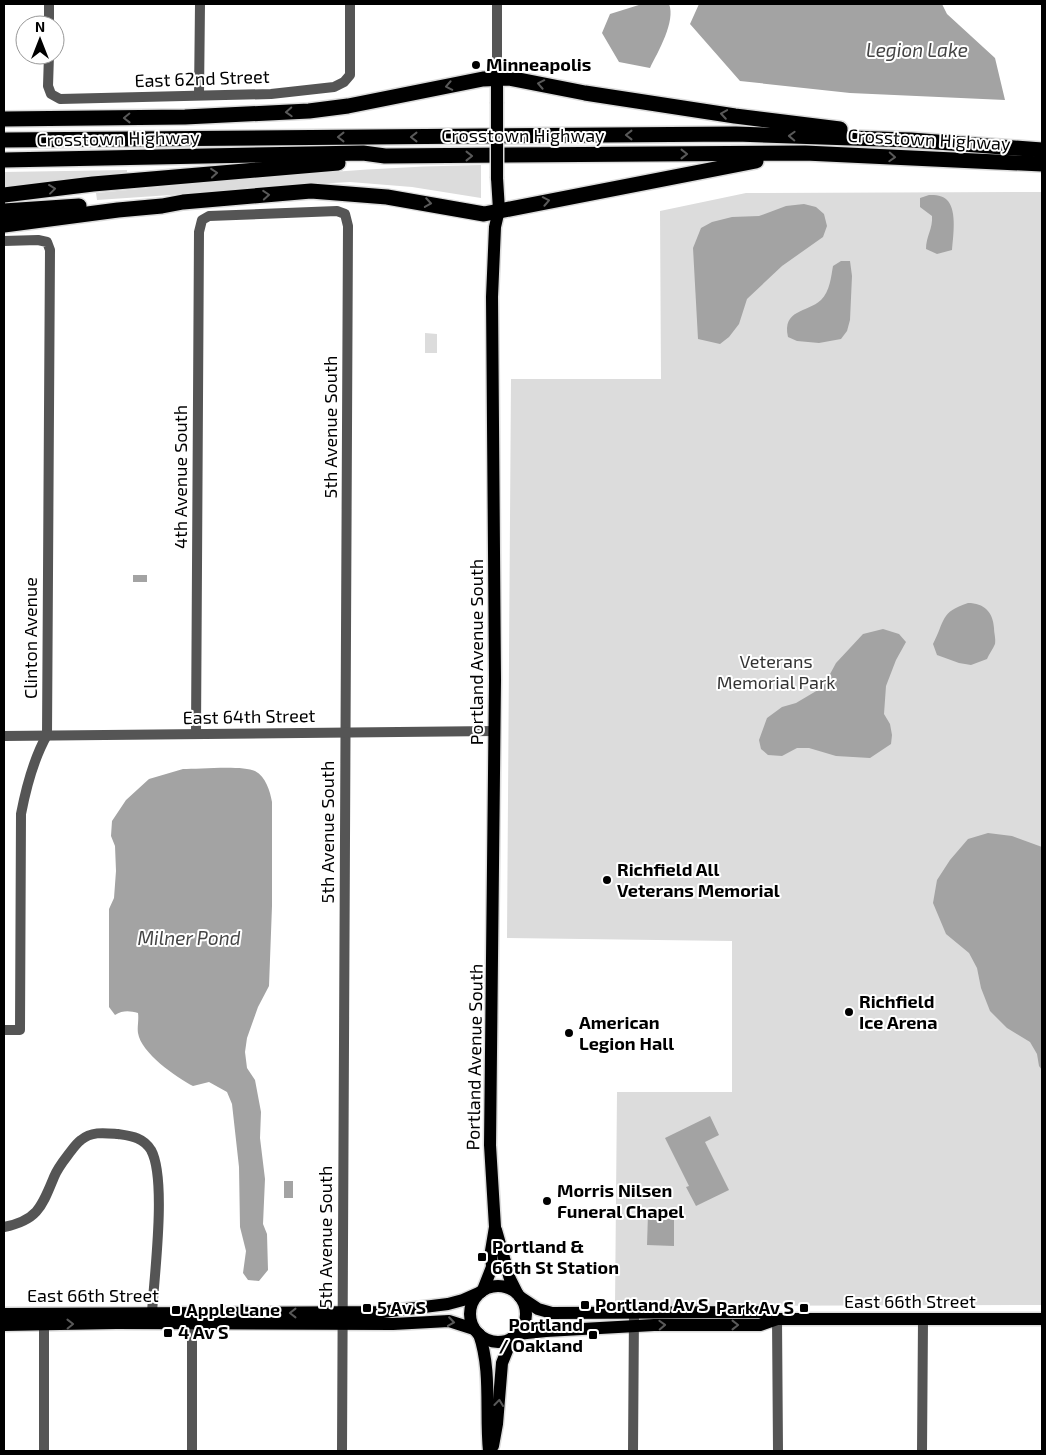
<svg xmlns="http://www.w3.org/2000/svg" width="1046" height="1455" viewBox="0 0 1046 1455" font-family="'Exo 2',sans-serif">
<rect width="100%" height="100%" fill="#fff"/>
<g fill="#dcdcdc">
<path d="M 481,165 L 481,198 L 412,187 L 350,182 L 243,188 L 200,193 L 97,200 L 96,193 C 224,181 352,167 481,165 Z"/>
<polygon points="127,170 127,175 4,191 4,172"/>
<polygon points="1042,192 1042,1305 615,1306 617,1092 732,1092 732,941 507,938 511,379 661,379 660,211 746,193"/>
<polygon points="425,333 437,334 437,353 425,353"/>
</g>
<g fill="#a3a3a3">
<path d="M 642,4 L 669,4 C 676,21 658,52 650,68 L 619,62 L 602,33 L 610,14 Z"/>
<polygon points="699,4 942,4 947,14 995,58 1005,100 850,93 740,81 690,24"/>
<path d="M 929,195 C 935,195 943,195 948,201 C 957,212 953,237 952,250 L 937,254 L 926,249 C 926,236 933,229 932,216 L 920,207 L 920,198 Z"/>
<polygon points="804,204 816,207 824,214 827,226 823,237 782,266 747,299 739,324 729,337 720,344 698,339 693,248 701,228 712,222 732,217 759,216 786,206"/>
<path d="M 841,261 L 850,261 L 852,276 L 850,320 L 847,331 L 841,339 L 819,343 L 797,341 L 788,337 C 782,309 807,313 821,300 C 830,291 831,277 833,266 Z"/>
<rect x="133" y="575" width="14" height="7"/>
<path d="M 968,603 C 984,603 993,612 994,628 C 994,633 996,639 995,644 C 993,649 989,654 987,659 L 971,665 L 959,663 L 937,655 L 933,644 C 945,621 940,612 968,603 Z"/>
<polygon points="883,629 899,634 906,642 896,660 886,686 884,714 890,724 892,735 891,744 870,758 836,756 809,748 797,748 782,756 768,755 761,749 759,740 767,718 782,707 796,703 823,687 836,663 863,634"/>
<path d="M 183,769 C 198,769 243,765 255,771 C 266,777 270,791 272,802 L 272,906 L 269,986 L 258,1007 L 247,1038 L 245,1052 L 247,1068 L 255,1080 L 261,1112 L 260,1138 L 265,1179 L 263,1224 L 267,1234 L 268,1270 L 259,1281 L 248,1280 L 243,1273 L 246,1251 L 240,1227 L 239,1167 L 232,1104 L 227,1092 L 209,1082 L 193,1086 C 176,1077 141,1053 138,1033 C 137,1027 139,1020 138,1013 C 130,1011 123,1010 115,1015 L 109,1007 L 109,909 L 114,898 L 116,871 L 115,846 L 111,836 L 112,821 L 126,800 L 149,779 Z"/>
<polygon points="988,833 1012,836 1042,847 1042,1070 1039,1066 1037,1054 1030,1042 1007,1028 990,1011 981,988 977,968 969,953 946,934 933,903 937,880 950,860 968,839"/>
<polygon points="710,1116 719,1135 705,1142 729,1190 696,1206 686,1187 689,1186 665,1138"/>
<rect x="284" y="1181" width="9" height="17"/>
<polygon points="648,1213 674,1213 674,1246 647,1245"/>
</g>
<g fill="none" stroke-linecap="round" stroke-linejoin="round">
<g stroke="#dbdbdb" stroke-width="15">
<g id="major">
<polyline points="497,102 497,78"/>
<polyline points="496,1230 510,1279 517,1293"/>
<circle cx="498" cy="1314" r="28"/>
<polyline points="483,1290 492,1267 491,1251 495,1227 490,1145 495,680 492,297 495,227 499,210 497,178"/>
<polyline points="520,1297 538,1309 552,1313 760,1312 777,1319"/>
<polyline points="4,1314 383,1312 448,1304 463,1300 481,1292"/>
<polyline points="4,1325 116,1323 393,1324 449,1321 474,1329"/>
<path d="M 479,1334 C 492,1371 485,1413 489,1451"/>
<polyline points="517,1334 546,1331 654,1325 760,1325 777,1319 1042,1319"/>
<polyline points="493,1446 497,1424 502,1363 512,1338"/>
</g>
</g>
<g stroke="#dbdbdb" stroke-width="18">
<g id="highway">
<polyline points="4,119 185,117 309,111 348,106 483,79 509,78 585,93 735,116 840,129"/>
<polyline points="4,140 736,134 911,140 1042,150"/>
<polyline points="4,160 363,153 385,156 805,153 1042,164"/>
<polyline points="4,195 93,184 338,163"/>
<polyline points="4,211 79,206"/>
<polyline points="4,225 118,210 162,206 183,202 311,191 387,197 484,214 756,161"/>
</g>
</g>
<g stroke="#555" stroke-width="10">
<polyline points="49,25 49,4"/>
<polyline points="49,55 48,86 51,94 60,99 271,94 334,87 344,82 350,75 350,4"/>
<polyline points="497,78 497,4"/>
<polyline points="199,95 200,4"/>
<path d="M 4,241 L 38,240 L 47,242 L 50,250 L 47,735 C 34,758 26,788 21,814 L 20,1030 L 4,1030"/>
<polyline points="196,734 199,232 202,220 209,216 337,211 345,214 348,226 342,1451"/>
<polyline points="4,736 495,731"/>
<path d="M 4,1227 C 38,1220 42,1206 54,1177 C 58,1167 65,1159 71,1151 C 74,1147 77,1143 81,1140 C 92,1131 105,1133 118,1134 C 131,1136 143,1137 151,1150 C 167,1179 154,1277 152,1313"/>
<polyline points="777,1319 778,1451"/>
<polyline points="44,1451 44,1317"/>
<polyline points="192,1451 192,1316"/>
<polyline points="633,1451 634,1312"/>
<polyline points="922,1451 923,1320"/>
</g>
<use href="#major" stroke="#000" stroke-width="12"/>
<use href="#highway" stroke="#000" stroke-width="15"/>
<g stroke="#dbdbdb" stroke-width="15" stroke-linecap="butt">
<polyline id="major-bridge" points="497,102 497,178"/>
</g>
<use href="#major-bridge" stroke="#000" stroke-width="12"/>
</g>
<defs><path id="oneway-chevron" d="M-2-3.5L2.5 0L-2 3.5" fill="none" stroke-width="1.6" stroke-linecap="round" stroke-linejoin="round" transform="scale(1.25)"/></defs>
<g stroke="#595959">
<use href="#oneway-chevron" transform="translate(541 84) rotate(-169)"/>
<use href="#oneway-chevron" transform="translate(449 86) rotate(169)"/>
<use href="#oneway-chevron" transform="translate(289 112) rotate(177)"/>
<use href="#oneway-chevron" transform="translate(724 114) rotate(-171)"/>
<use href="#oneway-chevron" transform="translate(127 118) rotate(179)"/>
<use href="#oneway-chevron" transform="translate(629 135) rotate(180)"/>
<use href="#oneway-chevron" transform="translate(792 136) rotate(-178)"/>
<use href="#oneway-chevron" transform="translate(341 137) rotate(-180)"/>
<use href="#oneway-chevron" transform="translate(414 137) rotate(180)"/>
<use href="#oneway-chevron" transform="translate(684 154)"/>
<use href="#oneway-chevron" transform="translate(469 156)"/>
<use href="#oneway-chevron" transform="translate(892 157) rotate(3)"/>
<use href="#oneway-chevron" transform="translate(214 173) rotate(-5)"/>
<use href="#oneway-chevron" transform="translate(52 189) rotate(-7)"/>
<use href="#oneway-chevron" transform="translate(266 195) rotate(-4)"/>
<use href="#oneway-chevron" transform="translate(546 201) rotate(-11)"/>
<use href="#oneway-chevron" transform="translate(428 203) rotate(9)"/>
<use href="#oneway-chevron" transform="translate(293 1313) rotate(-180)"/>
<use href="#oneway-chevron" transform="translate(451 1322) rotate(8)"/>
<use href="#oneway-chevron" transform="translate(70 1324) rotate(-1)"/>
<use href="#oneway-chevron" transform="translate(662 1325) rotate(-2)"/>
<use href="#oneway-chevron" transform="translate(735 1325)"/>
<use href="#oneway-chevron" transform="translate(499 1403) rotate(-84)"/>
</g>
<g fill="#000" stroke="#fff" stroke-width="2">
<circle cx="476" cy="65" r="5"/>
<circle cx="607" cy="880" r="5"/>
<circle cx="849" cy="1012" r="5"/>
<circle cx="569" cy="1033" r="5"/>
<circle cx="547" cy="1201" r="5"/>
<rect x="477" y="1252" width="10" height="10" rx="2.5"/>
<rect x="580" y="1300" width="10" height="10" rx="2.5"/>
<rect x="362" y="1303" width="10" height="10" rx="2.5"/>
<rect x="799" y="1303" width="10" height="10" rx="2.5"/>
<rect x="171" y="1305" width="10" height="10" rx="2.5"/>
<rect x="163" y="1328" width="10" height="10" rx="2.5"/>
<rect x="588" y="1330" width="10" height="10" rx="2.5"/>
</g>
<g text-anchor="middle" stroke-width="4" stroke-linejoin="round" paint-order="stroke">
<g font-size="18" font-weight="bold" fill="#000" stroke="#fff" text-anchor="start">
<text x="486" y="71">Minneapolis</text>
<text x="617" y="876">Richfield All<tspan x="617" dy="21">Veterans Memorial</tspan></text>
<text x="859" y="1008">Richfield<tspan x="859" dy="21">Ice Arena</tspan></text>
<text x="579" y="1029">American<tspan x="579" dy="21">Legion Hall</tspan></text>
<text x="557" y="1197">Morris Nilsen<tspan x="557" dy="21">Funeral Chapel</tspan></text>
<text x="492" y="1253">Portland &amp;<tspan x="492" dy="21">66th St Station</tspan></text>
<text x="595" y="1311">Portland Av S</text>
<text x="377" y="1314">5 Av S</text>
<text x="794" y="1314" text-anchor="end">Park Av S</text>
<text x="186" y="1316">Apple Lane</text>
<text x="583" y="1331" text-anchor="end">Portland<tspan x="583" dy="21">/ Oakland</tspan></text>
<text x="178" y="1339">4 Av S</text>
</g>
<g font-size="18" fill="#000" stroke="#fff">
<text transform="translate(202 79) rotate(-2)" y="6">East 62nd Street</text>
<text x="523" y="142">Crosstown Highway</text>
<text transform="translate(118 139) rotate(-1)" y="6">Crosstown Highway</text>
<text transform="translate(929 140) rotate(3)" y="6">Crosstown Highway</text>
<text transform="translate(331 427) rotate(-90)" y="6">5th Avenue South</text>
<text transform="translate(181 477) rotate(-90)" y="6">4th Avenue South</text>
<text transform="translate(31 638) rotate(-90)" y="6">Clinton Avenue</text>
<text transform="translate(477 652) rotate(-90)" y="6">Portland Avenue South</text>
<text transform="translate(249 717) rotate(-1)" y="6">East 64th Street</text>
<text transform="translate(328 832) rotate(-90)" y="6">5th Avenue South</text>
<text transform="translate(475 1057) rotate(-89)" y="6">Portland Avenue South</text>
<text transform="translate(326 1237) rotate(-90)" y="6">5th Avenue South</text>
<text x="93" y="1302">East 66th Street</text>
<text x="910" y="1308">East 66th Street</text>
</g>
<g font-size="18" fill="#333" stroke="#fff">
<text x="776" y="668">Veterans<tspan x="776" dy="21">Memorial Park</tspan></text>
</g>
<g font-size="19" font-style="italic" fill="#444" stroke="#fff">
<text x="917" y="57">Legion Lake</text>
<text x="189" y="945">Milner Pond</text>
</g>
</g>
<rect width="1046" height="1455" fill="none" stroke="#000000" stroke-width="10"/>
<g transform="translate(40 40)"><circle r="24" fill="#ffffff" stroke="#999999"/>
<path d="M0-4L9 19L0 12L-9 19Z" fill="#000000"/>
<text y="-8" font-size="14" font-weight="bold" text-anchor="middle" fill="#000000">N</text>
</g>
</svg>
